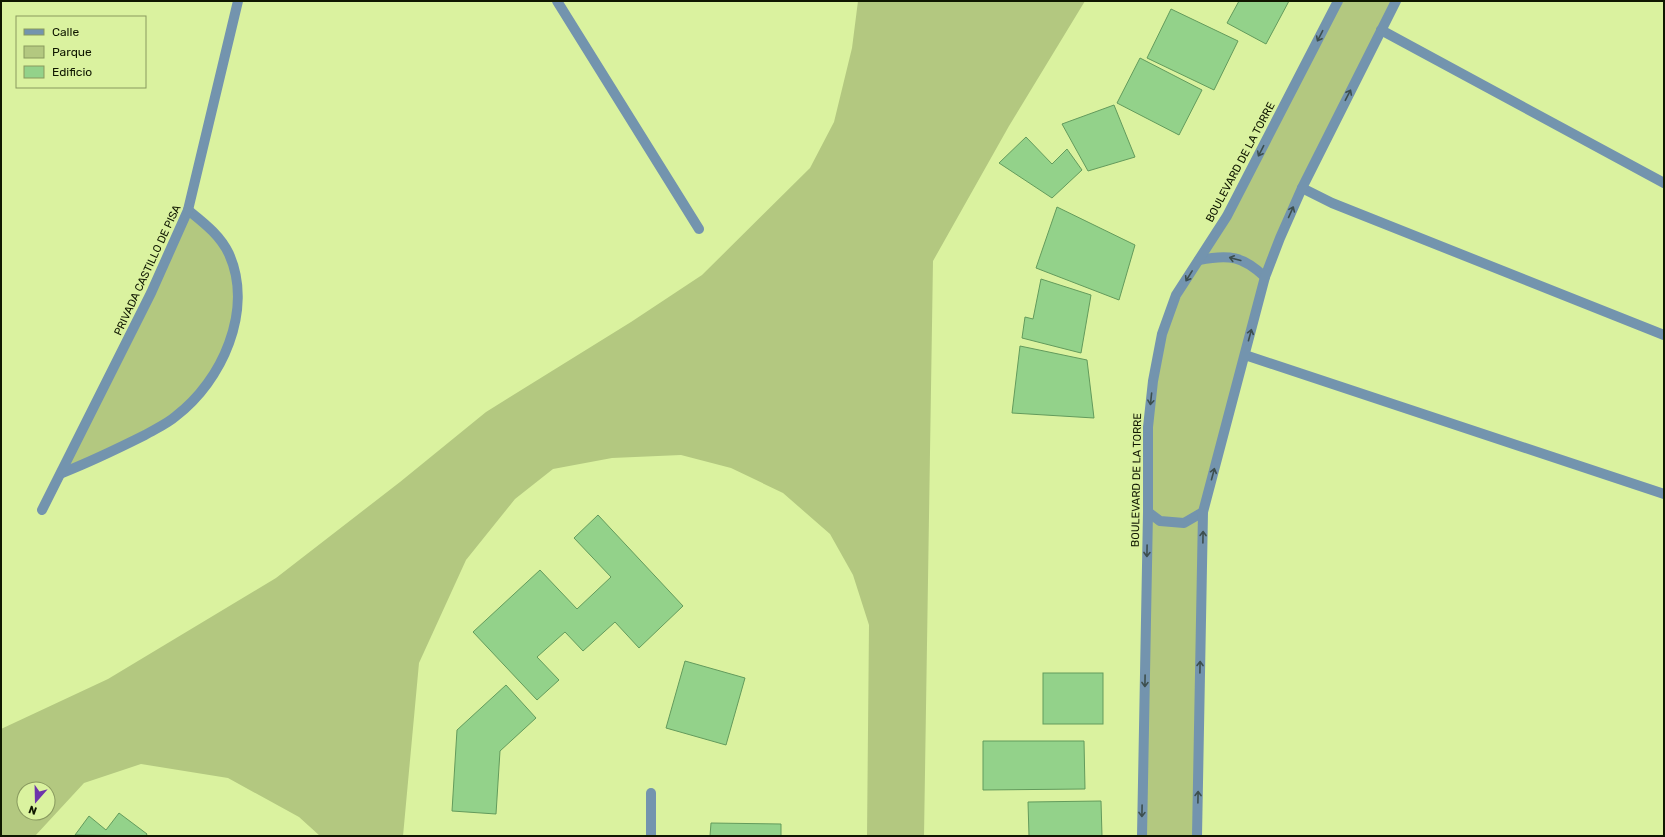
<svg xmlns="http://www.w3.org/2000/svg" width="1665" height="837" viewBox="0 0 1665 837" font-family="Rubik,sans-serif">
<rect width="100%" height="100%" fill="#daf29f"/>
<g fill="#b3c880" fill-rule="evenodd">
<path d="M 858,1 L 1085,1 L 1009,126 L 933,261 L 924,836 L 867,836 L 869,625 L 853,575 L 830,534 L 783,493 L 731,468 L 681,455 L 612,458 L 553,469 L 515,499 L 466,560 L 419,663 L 403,836 L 320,836 L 299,817 L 228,778 L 141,764 L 84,783 L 35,836 L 1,836 L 1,729 L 108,679 L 276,578 L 400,482 L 486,412 L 631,322 L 702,275 L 810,168 L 834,122 L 852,48 ZM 24,789 L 48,789 L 48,813 L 24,813 Z"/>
<polygon points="1338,1 1396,1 1280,238 1203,512 1197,836 1142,836 1148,427 1162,334 1199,260"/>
<polygon points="188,210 229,253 239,306 221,362 176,417 62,473"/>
</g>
<g fill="#93d28a" stroke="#639b5c">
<polygon points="1239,1 1289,1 1266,44 1227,23"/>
<polygon points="1171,9 1238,41 1214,90 1147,58"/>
<polygon points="1140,58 1202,90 1179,135 1117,103"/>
<polygon points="1114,105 1135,157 1088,171 1062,124"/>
<polygon points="1026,137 1052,164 1067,149 1082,170 1052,198 999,163"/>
<polygon points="1057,207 1135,245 1119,300 1036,268"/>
<polygon points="1041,279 1091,295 1081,353 1022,338 1025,317 1033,319"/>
<polygon points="1020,346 1087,360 1094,418 1012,413"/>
<polygon points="598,515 683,606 639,648 615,622 583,651 565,632 537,657 559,680 537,700 473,632 540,570 577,609 611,577 574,538"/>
<polygon points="685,661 745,678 726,745 666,728"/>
<rect x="1043" y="673" width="60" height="51"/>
<polygon points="506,685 536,718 500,751 496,814 452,811 457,730"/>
<polygon points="983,741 1084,741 1085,789 983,790"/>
<polygon points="1101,801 1102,836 1029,836 1028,802"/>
<polygon points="119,813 147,834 146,836 75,835 89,816 106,830"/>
<polygon points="711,823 781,824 781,836 710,836"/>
</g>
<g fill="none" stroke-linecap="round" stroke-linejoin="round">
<g stroke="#7394ae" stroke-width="10">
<polyline points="557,1 699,229"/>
<polyline points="1381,30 1664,183"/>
<polyline points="1302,188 1332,203 1664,335"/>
<path d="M 1199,260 C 1229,254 1243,256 1265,277"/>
<polyline points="1245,355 1664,494"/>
<path d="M 62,473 C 90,462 117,449 145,435 C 155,429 167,424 176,416 C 222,381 254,310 229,254 C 220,235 204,223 188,210"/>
<polyline points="42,510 151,293 188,210 238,1"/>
<polyline points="1148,512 1160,521 1184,523 1203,512"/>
<polyline points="651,836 651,793"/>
<polyline points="1142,836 1148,512 1148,427 1153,381 1162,334 1176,295 1227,216 1338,1"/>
<polyline points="1197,836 1203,512 1265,277 1280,238 1302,188 1396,1"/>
</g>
</g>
<defs><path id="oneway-shaft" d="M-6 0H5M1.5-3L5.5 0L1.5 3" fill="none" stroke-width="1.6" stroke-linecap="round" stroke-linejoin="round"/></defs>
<g stroke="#3d4f4e">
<use href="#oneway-shaft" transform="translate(1320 36) rotate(117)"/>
<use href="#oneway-shaft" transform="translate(1348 95) rotate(-63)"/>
<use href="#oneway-shaft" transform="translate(1261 151) rotate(117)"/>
<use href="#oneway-shaft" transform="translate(1291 212) rotate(-66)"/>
<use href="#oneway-shaft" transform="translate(1235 259) rotate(-165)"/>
<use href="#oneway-shaft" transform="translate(1189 276) rotate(122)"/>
<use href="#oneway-shaft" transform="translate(1250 335) rotate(-75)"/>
<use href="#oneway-shaft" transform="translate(1151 399) rotate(96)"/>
<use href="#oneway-shaft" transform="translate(1213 474) rotate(-75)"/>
<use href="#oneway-shaft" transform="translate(1203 537) rotate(-89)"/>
<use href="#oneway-shaft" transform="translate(1147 551) rotate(91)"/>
<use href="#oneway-shaft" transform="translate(1200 667) rotate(-89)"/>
<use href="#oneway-shaft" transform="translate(1145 681) rotate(91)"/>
<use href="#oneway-shaft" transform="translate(1198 797) rotate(-89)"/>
<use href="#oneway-shaft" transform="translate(1142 811) rotate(91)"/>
</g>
<g text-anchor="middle" stroke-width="3" stroke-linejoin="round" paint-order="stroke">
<g font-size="11" fill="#101700" stroke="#daf29f">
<text transform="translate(1240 162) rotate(-62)" y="4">BOULEVARD DE LA TORRE</text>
<text transform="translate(147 270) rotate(-65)" y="4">PRIVADA CASTILLO DE PISA</text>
<text transform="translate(1136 480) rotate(-89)" y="4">BOULEVARD DE LA TORRE</text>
</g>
</g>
<rect width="1665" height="837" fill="none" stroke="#101700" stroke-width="4"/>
<rect x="16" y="16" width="130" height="72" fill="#daf29f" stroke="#899a5f"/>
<rect x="24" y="29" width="20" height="6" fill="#7394ae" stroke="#899a5f"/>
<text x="52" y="36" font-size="12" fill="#101700">Calle</text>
<rect x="24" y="46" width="20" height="12" fill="#b3c880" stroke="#899a5f"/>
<text x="52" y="56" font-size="12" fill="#101700">Parque</text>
<rect x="24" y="66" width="20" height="12" fill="#93d28a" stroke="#899a5f"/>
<text x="52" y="76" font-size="12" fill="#101700">Edificio</text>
<g transform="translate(36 801) rotate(200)"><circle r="19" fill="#daf29f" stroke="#899a5f"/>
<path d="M0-3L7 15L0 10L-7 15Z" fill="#6d34ab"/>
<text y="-6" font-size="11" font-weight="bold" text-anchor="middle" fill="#101700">N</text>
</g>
</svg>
